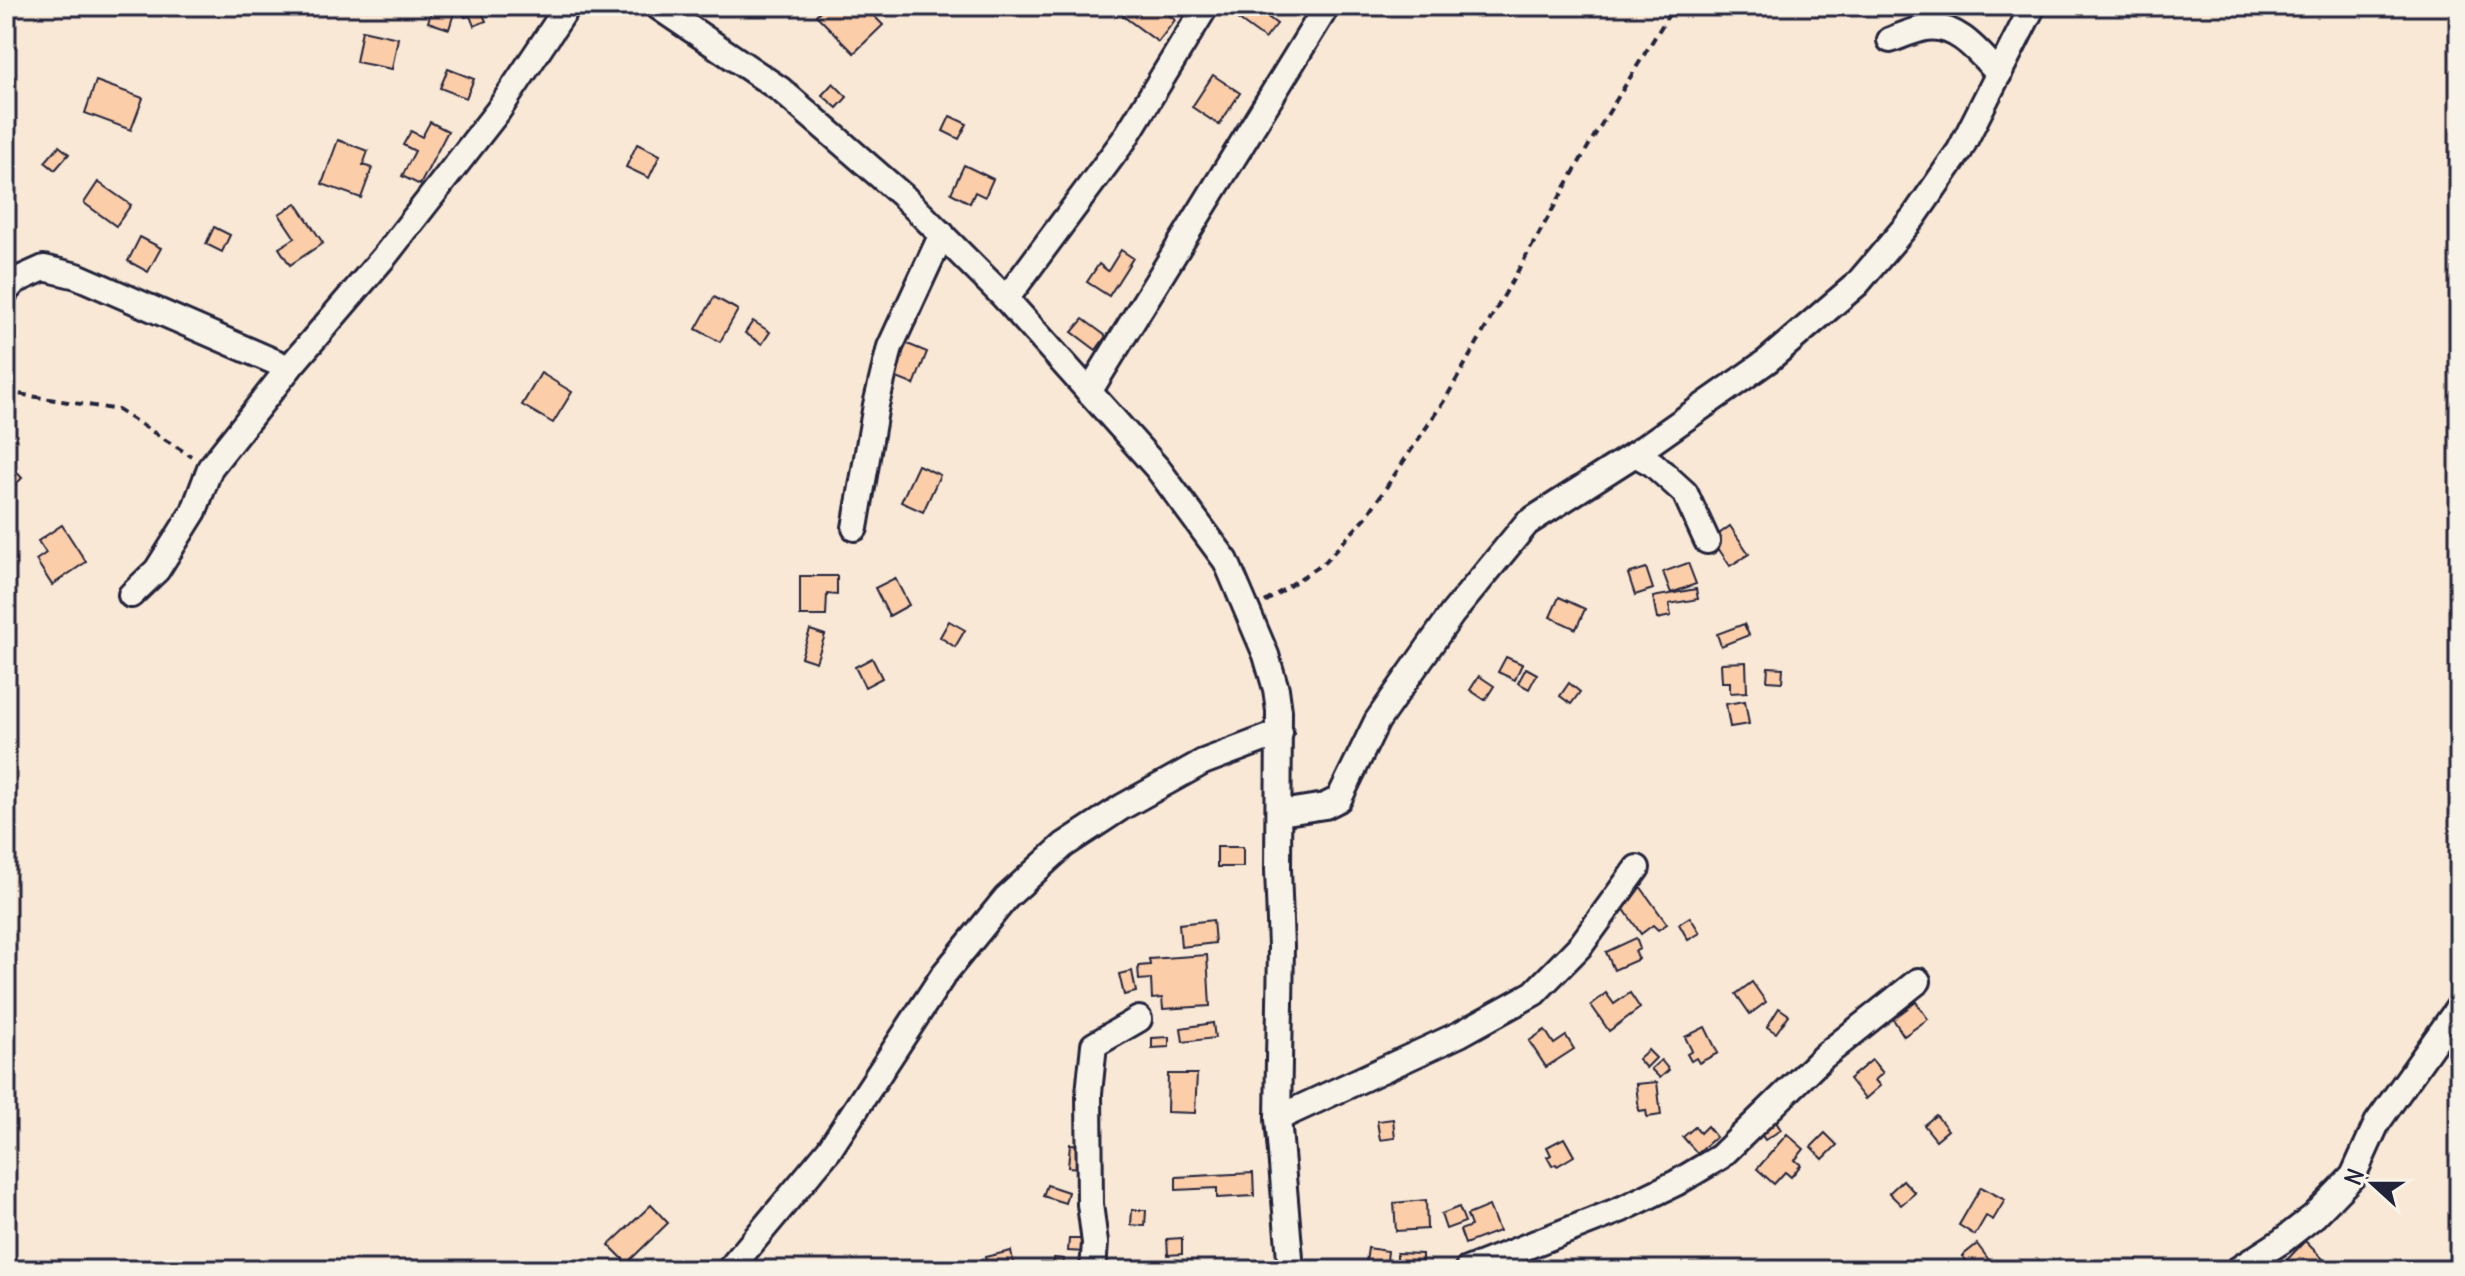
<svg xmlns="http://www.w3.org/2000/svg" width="2465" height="1276" viewBox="0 0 2465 1276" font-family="Delius,sans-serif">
<rect width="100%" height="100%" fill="#f8e8d5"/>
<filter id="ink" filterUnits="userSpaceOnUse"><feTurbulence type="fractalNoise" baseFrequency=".0125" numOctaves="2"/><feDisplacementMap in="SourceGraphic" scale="16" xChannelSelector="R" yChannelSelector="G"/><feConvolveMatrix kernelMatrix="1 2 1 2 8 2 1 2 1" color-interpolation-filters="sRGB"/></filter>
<g filter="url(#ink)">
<g fill="#fbcda9" stroke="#22223b" stroke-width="2">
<polygon points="433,6 456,7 449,29 428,22"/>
<polygon points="466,6 479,6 486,21 474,26 470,16 465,17 461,8"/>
<polygon points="825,6 864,6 883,25 854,53 816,15"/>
<polygon points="1131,6 1157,6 1175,20 1158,42 1123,16"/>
<polygon points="1233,6 1253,6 1277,24 1265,39 1228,12"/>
<polygon points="362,30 398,38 392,69 356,62"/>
<polygon points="448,69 474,79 466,98 440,88"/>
<polygon points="1213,75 1240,93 1219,125 1192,107"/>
<polygon points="96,81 143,98 131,130 85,113"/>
<polygon points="833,83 847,97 837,108 822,95"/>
<polygon points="950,116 967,124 959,139 943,131"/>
<polygon points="430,122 448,131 420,185 402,176 415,151 403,145 411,131 422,137"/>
<polygon points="338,140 368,151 363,165 372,168 361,198 322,184"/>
<polygon points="637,144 660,155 649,178 626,167"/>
<polygon points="59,146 69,154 55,170 45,162"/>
<polygon points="964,165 993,179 985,197 975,192 970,203 951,193"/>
<polygon points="98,182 131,205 116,226 84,203"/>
<polygon points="296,203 323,243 290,265 279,248 295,238 279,214"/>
<polygon points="214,227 230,235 222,252 206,244"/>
<polygon points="140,237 161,248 148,272 128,261"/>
<polygon points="1121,250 1133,258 1109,296 1087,282 1099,264 1108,271"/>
<polygon points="714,297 738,310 720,342 696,329"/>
<polygon points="1083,319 1106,336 1096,350 1072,332"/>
<polygon points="753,321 770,332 762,344 745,333"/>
<polygon points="905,343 927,352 914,385 892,376"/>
<polygon points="541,373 572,392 553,423 522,405"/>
<polygon points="918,465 940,475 923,512 901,502"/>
<polygon points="11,466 22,478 13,487 6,480 6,471"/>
<polygon points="62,525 86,562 52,585 36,560 46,553 38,541"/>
<polygon points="1730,526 1749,554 1730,566 1712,539"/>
<polygon points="1688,563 1696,584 1671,593 1663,572"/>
<polygon points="1646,568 1653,589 1635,595 1628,574"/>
<polygon points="800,576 837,576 837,595 827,594 826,616 800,616"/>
<polygon points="895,578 909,605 889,616 875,588"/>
<polygon points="1696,589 1698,599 1669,604 1671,616 1657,619 1653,597"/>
<polygon points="1559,597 1585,609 1576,629 1550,617"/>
<polygon points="949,621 965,630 955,647 940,637"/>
<polygon points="1744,624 1749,635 1721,646 1717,634"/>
<polygon points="810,630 825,635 816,662 801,657"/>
<polygon points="1506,657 1522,664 1515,680 1498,672"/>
<polygon points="872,658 882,678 865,687 855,667"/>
<polygon points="1746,662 1747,692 1730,693 1730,682 1722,682 1721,663"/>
<polygon points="1768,667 1783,668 1782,682 1767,681"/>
<polygon points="1526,668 1537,674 1529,689 1518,683"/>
<polygon points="1479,676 1494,686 1485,700 1470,690"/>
<polygon points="1569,683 1580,692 1571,704 1560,696"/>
<polygon points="1745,701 1749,724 1730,727 1726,704"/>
<rect x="1217" y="847" width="26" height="20"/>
<polygon points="1640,886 1667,924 1658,930 1653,925 1641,934 1619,902"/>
<polygon points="1690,917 1700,933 1688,940 1679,924"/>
<polygon points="1213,920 1215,943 1181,947 1179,924"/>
<polygon points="1636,938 1640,949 1635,951 1639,959 1614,970 1606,952"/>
<polygon points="1207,955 1210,1006 1163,1009 1162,998 1152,999 1151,979 1139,980 1138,966 1150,965 1149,959"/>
<polygon points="1132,971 1136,992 1124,995 1119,974"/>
<polygon points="1752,982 1766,1002 1750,1014 1736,994"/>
<polygon points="1606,993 1614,1004 1630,993 1640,1008 1609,1031 1591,1005"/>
<polygon points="1916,1002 1928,1019 1904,1036 1893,1019"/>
<polygon points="1779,1008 1789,1015 1776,1033 1767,1027"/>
<polygon points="1213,1023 1215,1038 1183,1042 1181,1028"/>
<polygon points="1705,1027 1718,1053 1699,1063 1696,1058 1691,1061 1687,1054 1692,1051 1685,1037"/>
<polygon points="1545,1030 1554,1044 1566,1036 1574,1049 1546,1067 1529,1041"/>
<polygon points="1169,1037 1169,1047 1152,1048 1152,1038"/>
<polygon points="1648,1050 1656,1058 1646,1068 1638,1059"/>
<polygon points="1661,1060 1669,1070 1660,1078 1651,1069"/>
<polygon points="1872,1060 1883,1073 1875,1080 1880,1086 1865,1099 1849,1079"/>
<polygon points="1168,1074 1197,1074 1195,1113 1167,1112"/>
<polygon points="1657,1082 1661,1115 1647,1117 1646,1110 1639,1111 1636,1084"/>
<polygon points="1936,1115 1948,1130 1936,1140 1924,1125"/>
<polygon points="1773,1117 1781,1130 1765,1140 1757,1128"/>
<polygon points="1393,1119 1395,1138 1380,1140 1377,1121"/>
<polygon points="1707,1126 1716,1137 1697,1153 1683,1137 1695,1127 1700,1133"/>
<polygon points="1825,1133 1837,1145 1823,1159 1811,1147"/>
<polygon points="1787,1134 1804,1149 1795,1160 1801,1165 1791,1177 1785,1172 1774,1184 1757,1169"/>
<polygon points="1564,1138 1574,1156 1557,1166 1556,1164 1552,1166 1547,1157 1551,1155 1547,1147"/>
<polygon points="1070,1144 1082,1145 1081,1168 1068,1167"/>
<polygon points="1253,1173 1254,1196 1217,1198 1217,1188 1176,1190 1176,1177"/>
<polygon points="1903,1180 1915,1193 1901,1205 1889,1193"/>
<polygon points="1047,1185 1068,1192 1065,1203 1043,1196"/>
<polygon points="1981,1187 2005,1200 1993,1220 1986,1216 1975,1235 1959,1225"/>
<polygon points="1426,1200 1427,1229 1396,1231 1394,1203"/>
<polygon points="651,1205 668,1223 627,1263 609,1245"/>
<polygon points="1489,1206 1499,1231 1465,1244 1460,1230 1471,1226 1467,1215"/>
<polygon points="1459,1207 1465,1222 1446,1229 1441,1214"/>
<polygon points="1132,1210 1146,1210 1145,1226 1131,1225"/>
<polygon points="1182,1238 1182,1254 1168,1255 1167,1239"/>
<polygon points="1069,1239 1085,1239 1085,1252 1068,1251"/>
<polygon points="2305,1241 2331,1267 2328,1270 2281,1270 2279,1268"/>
<polygon points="1977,1244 1989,1260 1978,1269 1974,1263 1970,1266 1962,1256"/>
<polygon points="1368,1248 1388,1251 1386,1270 1365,1269"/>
<polygon points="1011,1251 1015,1270 988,1270 985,1257"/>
<polygon points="1397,1253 1422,1254 1422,1269 1397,1269"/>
<polygon points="1054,1258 1064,1259 1062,1270 1053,1270"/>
<polygon points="1777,1261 1781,1270 1758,1270 1758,1269"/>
</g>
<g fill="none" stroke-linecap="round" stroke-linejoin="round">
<g stroke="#22223b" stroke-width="30">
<g id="minor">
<polyline points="657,6 781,90 903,196 1006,299 1126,433 1158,469 1226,561 1266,655 1276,689 1279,711 1278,870 1281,947 1278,1118 1291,1270"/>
<path d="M 1890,40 C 1901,36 1914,30 1926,28 C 1957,23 1980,54 1999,74"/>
<polyline points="6,291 15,281 44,268 77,276 289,368"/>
<polyline points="1006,299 1124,140 1206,6"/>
<polyline points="1089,392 1327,6"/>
<polyline points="1635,454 1653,464 1685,493 1707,541"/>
<polyline points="855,528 876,405 890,347 942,234"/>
<polyline points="131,595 157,570 194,511 210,468 289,368 384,257 498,111 568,6"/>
<polyline points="1280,813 1325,806 1339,799 1377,721 1452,614 1527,523 1635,454 1767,361 1857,284 1913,218 1960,150 2033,6"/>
<polyline points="1278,1118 1460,1034 1534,993 1581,945 1637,868"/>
<polyline points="729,1270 829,1150 944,974 1006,898 1064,845 1122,807 1203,762 1280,733"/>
<polyline points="1093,1270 1095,1243 1090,1204 1089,1093 1094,1045 1139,1019"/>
<polyline points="1467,1270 1622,1209 1676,1183 1720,1157 1824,1056 1918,981"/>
<polyline points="2237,1270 2282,1241 2314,1216 2353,1176 2377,1123 2459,1007"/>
</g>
</g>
<g stroke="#22223b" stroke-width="4" stroke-dasharray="8 6" stroke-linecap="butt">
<polyline points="6,392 118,410 191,456"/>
<polyline points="1265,602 1325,562 1367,516 1446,398 1593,138 1674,6"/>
</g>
<use href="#minor" stroke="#f7f3e8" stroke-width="24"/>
</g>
</g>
<rect width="2465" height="1276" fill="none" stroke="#f7f3e8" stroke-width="32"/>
<rect x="16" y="16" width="2433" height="1244" fill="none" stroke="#22223b" stroke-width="3" filter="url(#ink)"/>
<g transform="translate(2373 1184) rotate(291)" stroke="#f7f3e8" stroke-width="6" paint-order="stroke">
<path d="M0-6L14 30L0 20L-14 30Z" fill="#22223b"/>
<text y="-12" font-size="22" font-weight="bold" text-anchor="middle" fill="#22223b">N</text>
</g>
</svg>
